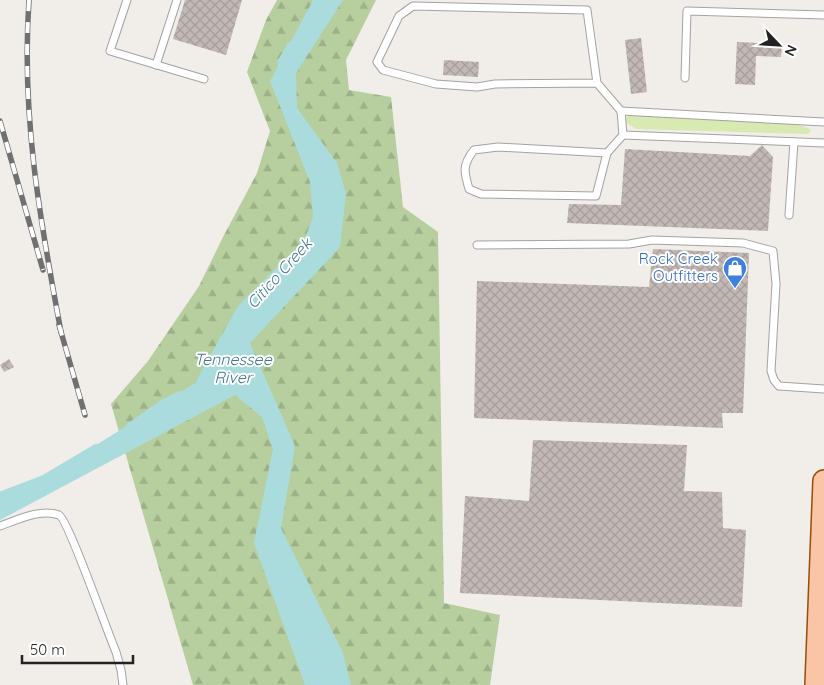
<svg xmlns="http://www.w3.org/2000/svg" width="824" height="685" viewBox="0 0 824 685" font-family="Quicksand,sans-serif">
<defs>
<pattern id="forest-firs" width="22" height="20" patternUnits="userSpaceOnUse" patternTransform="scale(1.25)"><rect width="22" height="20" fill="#b7cf9f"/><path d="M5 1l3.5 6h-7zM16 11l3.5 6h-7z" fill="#9db189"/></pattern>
<pattern id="building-cross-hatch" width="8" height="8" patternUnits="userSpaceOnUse" patternTransform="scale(1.25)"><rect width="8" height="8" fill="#c2b8b5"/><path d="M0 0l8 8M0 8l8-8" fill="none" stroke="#a69e9b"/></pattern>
</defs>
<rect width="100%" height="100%" fill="#f1ede9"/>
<path fill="#d8e9b1" d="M 630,115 C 661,116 793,116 811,130 L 808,134 L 637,129 L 626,123 L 626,118 Z"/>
<polygon fill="url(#forest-firs)" points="277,0 376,0 346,60 349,90 391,97 403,207 438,232 444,603 500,615 490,685 193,685 111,404 148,361 199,286 223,237 257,173 270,131 247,72 266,20"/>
<polygon fill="#abdcdd" points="313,0 343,0 296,73 297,108 337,163 346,194 340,247 250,343 295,446 281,528 343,653 351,685 305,685 254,543 273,449 262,417 235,395 0,520 0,492 42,479 195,383 238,306 304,241 313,217 310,182 270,81"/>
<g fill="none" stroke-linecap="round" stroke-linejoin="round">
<g stroke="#abdcdd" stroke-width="4.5">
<polyline points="280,67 280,61 290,44"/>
<polyline points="128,426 162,402 180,393"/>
<polyline points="0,494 44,477 96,446"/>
</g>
</g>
<g fill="url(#building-cross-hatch)">
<polygon points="185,0 242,0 226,55 173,39"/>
<polygon points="641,38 647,92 631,94 625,40"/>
<polygon points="737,42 782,44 781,57 756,56 755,85 735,84"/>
<polygon points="444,60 479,62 478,77 443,75"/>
<polygon points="762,145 773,157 768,231 567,223 569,204 621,205 625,149 750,156"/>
<polygon points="653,249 749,253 743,413 722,413 723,428 474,418 477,281 649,287"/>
<polygon points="9,359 14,367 4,372 0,365"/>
<polygon points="533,440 687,445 684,491 722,492 723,528 746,530 742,607 460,593 465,496 529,501"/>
</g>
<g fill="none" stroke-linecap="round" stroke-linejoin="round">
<g stroke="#a3a3a3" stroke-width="9">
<g id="lane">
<polyline points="127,0 110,51 204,79"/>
<polyline points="156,65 177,0"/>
<polyline points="685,78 687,11 824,15"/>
<path d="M 597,83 L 495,84 L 477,87 L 436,84 L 383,70 L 377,62 L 399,16 L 413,6 L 587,10 L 597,83 L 621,111 L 623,135 L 607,153 L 596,196 L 481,194 L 469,189 C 464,172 462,165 474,150 L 498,147 L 607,153"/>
<polyline points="621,111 824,122"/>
<polyline points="623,135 824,143"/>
<polyline points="789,215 794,142"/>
<polyline points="477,245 629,244 652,240 743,243 773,251 776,284 771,371 774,380 779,386 824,389"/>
<path d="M 0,526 C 17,520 41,508 59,515 C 68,519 108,634 116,652 L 121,670 L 123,685"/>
</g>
</g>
<g stroke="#9a4b05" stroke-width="24">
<polyline id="primary" points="816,685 824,481"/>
</g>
<use href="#lane" stroke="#fff" stroke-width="7"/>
<use href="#primary" stroke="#f9c5a6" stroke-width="21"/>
<g stroke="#707070" stroke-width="5.5">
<g id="rail">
<path d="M 29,0 C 21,115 40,220 61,332"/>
<polyline points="0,121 43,270"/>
<polyline points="59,325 85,415"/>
</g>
</g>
<use href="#rail" stroke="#fff" stroke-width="4" stroke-dasharray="11" stroke-linecap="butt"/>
</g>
<defs>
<g id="shop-pin" transform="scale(1.25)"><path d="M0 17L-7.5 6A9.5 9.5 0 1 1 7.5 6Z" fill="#3f7fe0" stroke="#fff"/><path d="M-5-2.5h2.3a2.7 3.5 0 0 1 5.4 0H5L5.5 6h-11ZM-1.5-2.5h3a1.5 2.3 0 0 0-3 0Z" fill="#fff"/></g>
</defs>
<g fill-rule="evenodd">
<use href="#shop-pin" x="735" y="268"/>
</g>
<g text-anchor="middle" stroke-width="4" stroke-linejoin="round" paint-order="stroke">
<g font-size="15" fill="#366cbe" stroke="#fff" text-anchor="end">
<text x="718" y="264">Rock Creek<tspan x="718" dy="17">Outfitters</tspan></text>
</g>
<g font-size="16" font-style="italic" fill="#437990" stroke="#fff">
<text transform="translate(279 273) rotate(-48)" y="6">Citico Creek</text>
<text x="233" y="365">Tennessee<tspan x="233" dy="18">River</tspan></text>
</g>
</g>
<g transform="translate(779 45) rotate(115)" stroke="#ffffff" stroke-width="4" paint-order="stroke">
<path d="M0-4L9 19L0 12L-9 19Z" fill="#222222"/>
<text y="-8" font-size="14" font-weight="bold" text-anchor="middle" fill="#222222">N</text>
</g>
<path d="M22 655v8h111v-8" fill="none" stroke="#222222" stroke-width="2.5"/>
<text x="30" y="655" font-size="15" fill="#222222" stroke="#ffffff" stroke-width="4" paint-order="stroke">50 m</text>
</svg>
